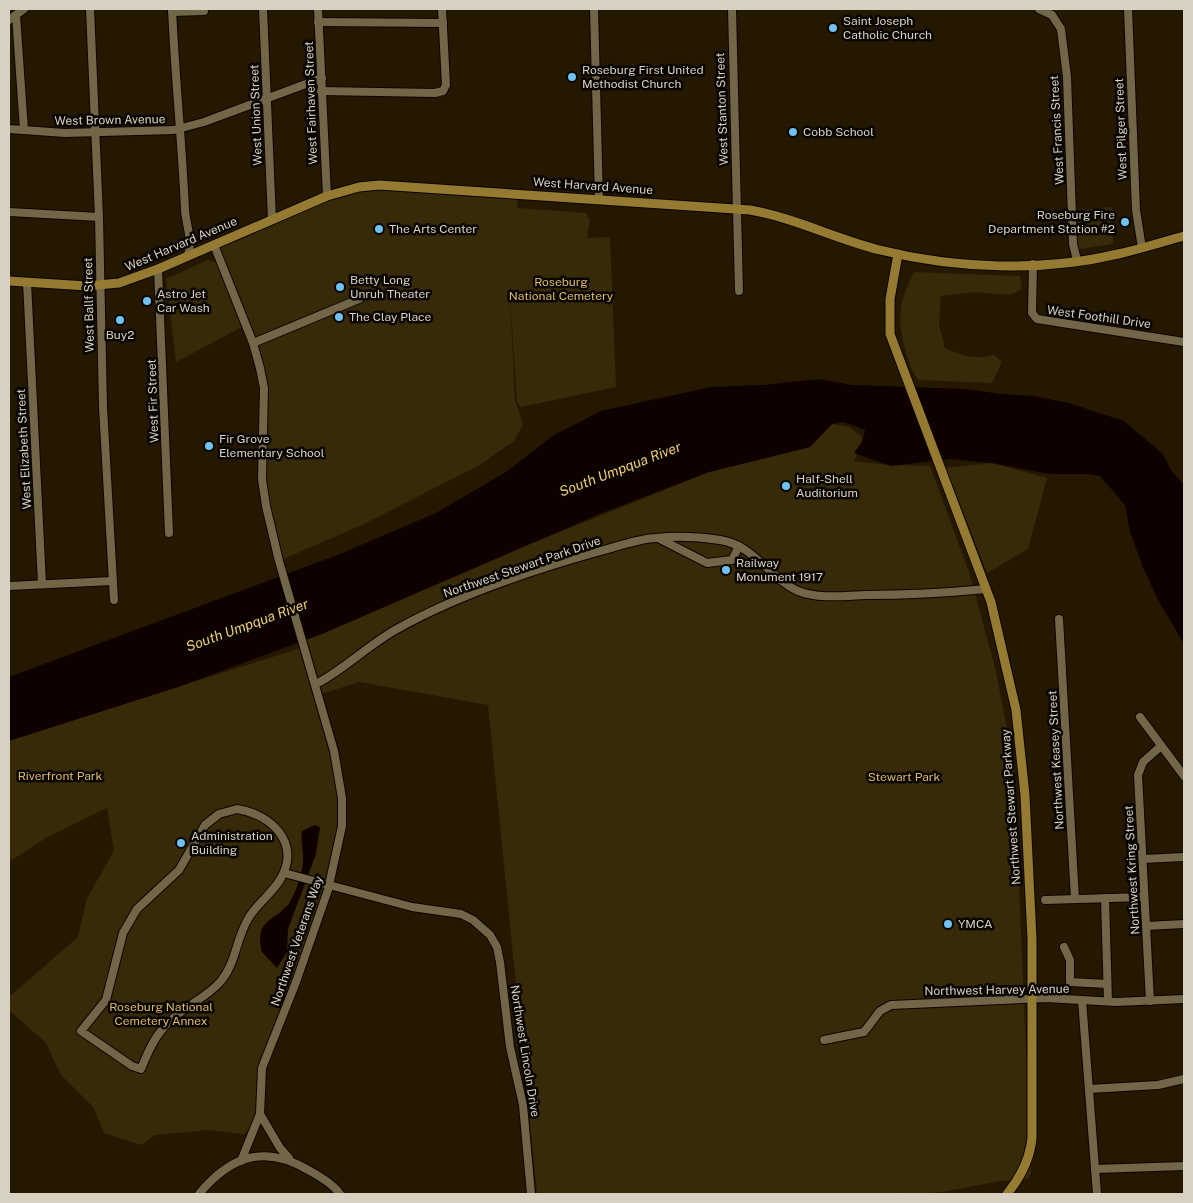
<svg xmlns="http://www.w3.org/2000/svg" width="1193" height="1203" viewBox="0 0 1193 1203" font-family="'Public Sans',sans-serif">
<rect width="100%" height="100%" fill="#241900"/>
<g fill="#372a08">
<polygon points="368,186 516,193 518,208 586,213 590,220 587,238 610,237 616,387 521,407 517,402 510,296 515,400 523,424 514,441 478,466 362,525 279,561 262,479 262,377 214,245 300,208"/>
<polygon points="1112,207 1113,244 1074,250 1073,211"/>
<polygon points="208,260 216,262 242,327 176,362 166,279"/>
<path d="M 914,272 L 1020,276 L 1022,289 L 1010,295 L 975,292 L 941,296 L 939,325 L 945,348 C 963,356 974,360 994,355 L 1002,362 L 992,383 L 919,380 C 911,371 909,363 906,352 C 897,318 898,304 914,272 Z"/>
<path d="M 832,424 L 849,427 L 863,438 L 854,461 L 889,465 L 930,466 L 969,572 L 995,667 L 1014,764 L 1031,1172 C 1030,1176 1028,1179 1023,1180 C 1016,1182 1007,1180 1000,1181 C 982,1184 909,1201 897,1192 L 897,1194 L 537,1194 L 488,705 L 359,682 L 319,695 L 334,751 L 342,826 L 334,867 L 261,1080 L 255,1121 L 244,1134 L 207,1130 L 155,1135 L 141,1145 L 104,1133 L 94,1108 L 61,1075 L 46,1043 L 9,1010 L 9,997 L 78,937 L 87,898 L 114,851 L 107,808 L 46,838 L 9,862 L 9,740 L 304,647 L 294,611 L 540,540 L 709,472 L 810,447 Z"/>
<polygon points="992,463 1047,478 1028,549 987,573 946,468"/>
</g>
<g fill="#0f0100">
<polygon points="820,379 852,385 966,389 1001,394 1034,396 1069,403 1124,421 1163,454 1171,470 1184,485 1184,644 1158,600 1143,567 1130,532 1125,505 1100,476 1087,474 1049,474 992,463 950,459 891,466 854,453 862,442 865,430 843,422 832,424 810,447 709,472 602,513 322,634 178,687 9,741 9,677 340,554 436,513 506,472 554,435 601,411 711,387 763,385"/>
<path d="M 315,825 L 320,827 L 316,854 L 288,929 L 287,952 L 277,968 L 262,952 C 254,917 275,923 290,902 C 294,895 298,885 300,877 C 307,858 300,847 302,831 Z"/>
</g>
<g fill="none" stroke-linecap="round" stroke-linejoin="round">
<g stroke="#0d0400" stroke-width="10">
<g id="minor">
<polyline points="90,9 99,217 103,407 114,600"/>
<path d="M 172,9 C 175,76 182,143 185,210 C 186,225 193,240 188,255"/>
<polyline points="263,9 272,220"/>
<polyline points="318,9 327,196"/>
<polyline points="594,9 599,200"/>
<polyline points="732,9 739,291"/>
<polyline points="1039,9 1052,15 1061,29 1067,77 1073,244 1077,260"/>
<polyline points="1128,9 1136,210 1142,248"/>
<polyline points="172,12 204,11"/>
<polyline points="16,15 24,130"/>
<polyline points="9,20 24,9"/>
<polyline points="318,22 443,23"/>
<polyline points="321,91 435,93 443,91 446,85 442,9"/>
<polyline points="9,129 65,133 174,130 204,122 322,78"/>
<polyline points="9,212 99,217"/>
<polyline points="214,245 253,343 260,368 264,388 262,479 266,506 279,561 334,751 342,798 342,826 328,890 296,982 262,1068 260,1114"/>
<polyline points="1033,264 1032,313 1037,319 1184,342"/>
<polyline points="158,269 169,533"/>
<polyline points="27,282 42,584"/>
<polyline points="253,343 359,299"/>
<polyline points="660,539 707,563 732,560 739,546"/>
<polyline points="9,586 112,581"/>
<polyline points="1059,619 1075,899"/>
<path d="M 316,684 C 345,669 368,645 397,629 C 458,595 529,571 597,552 C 616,547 636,539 656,538 C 676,536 700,537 720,540 C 754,545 769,578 798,591 C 818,599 844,596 865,595 C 906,595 945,593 986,589"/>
<polyline points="1140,717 1184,776"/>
<path d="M 237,809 C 271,814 301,843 281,878 C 273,893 257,903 248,919 C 236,939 236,963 221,981 C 208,996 191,1003 176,1016 C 158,1029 149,1049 141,1069 L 132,1066 L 81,1031 L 106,1000 L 123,933 L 137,909 L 179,870 L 205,825 L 219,814 Z"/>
<polyline points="1143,859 1184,857"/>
<polyline points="284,873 412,907 461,914 473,920 490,935 497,947 500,962 510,1047 523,1105 531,1194"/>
<polyline points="1105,898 1108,1001"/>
<polyline points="1045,900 1144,897"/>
<polyline points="1146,926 1184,924"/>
<polyline points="1064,947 1070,960 1070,982 1107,984"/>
<polyline points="1082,1000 1097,1194"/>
<polyline points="1150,1001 1138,775 1143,762 1161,746"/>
<polyline points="824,1040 864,1032 880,1011 891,1005 1046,998 1116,1002 1184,999"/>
<polyline points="1089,1089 1158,1085 1184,1079"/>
<polyline points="241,1161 260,1114 280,1148 289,1158"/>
<polyline points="1095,1169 1184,1166"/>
<path d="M 199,1194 C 231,1155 266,1144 310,1171 C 321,1177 333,1184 340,1194"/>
</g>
</g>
<g stroke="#0d0400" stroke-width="11">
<g id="major">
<path d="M 898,254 L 890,299 L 890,334 L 991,602 L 1016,710 L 1025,795 L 1032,939 L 1032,1138 C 1030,1159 1020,1178 1007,1194"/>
<path d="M 9,281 L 87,286 L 119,283 L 158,269 L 327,196 L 359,187 L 379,185 L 750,210 C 795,218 836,239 880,250 C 956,269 1042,272 1118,254 C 1140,249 1162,242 1184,236"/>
</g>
</g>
<use href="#minor" stroke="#726649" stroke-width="8"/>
<use href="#major" stroke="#957a32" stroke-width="9"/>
</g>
<g fill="#70c2f4" stroke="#090500" stroke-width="2">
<circle cx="833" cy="28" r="5"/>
<circle cx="572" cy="77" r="5"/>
<circle cx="793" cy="132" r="5"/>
<circle cx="1125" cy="222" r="5"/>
<circle cx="379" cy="229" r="5"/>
<circle cx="340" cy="287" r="5"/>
<circle cx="147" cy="301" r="5"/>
<circle cx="339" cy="317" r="5"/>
<circle cx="120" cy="320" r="5"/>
<circle cx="209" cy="446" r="5"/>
<circle cx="786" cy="486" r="5"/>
<circle cx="726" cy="570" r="5"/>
<circle cx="181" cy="843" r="5"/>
<circle cx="948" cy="924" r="5"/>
</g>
<g text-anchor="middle" stroke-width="5" stroke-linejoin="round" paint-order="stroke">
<g font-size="12" fill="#d8d1c2" stroke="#090500" text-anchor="start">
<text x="843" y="25">Saint Joseph<tspan x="843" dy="14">Catholic Church</tspan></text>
<text x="582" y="74">Roseburg First United<tspan x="582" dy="14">Methodist Church</tspan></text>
<text x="803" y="136">Cobb School</text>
<text x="1115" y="219" text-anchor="end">Roseburg Fire<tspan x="1115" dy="14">Department Station #2</tspan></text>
<text x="389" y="233">The Arts Center</text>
<text x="350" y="284">Betty Long<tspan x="350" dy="14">Unruh Theater</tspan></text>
<text x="157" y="298">Astro Jet<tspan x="157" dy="14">Car Wash</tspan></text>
<text x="349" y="321">The Clay Place</text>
<text x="120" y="339" text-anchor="middle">Buy2</text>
<text x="219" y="443">Fir Grove<tspan x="219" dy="14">Elementary School</tspan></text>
<text x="796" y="483">Half-Shell<tspan x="796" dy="14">Auditorium</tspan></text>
<text x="736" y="567">Railway<tspan x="736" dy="14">Monument 1917</tspan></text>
<text x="191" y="840">Administration<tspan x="191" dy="14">Building</tspan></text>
<text x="958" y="928">YMCA</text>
</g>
<g font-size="12" fill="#d8d1c2" stroke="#090500">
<text transform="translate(311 103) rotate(-92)" y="4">West Fairhaven Street</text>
<text transform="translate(722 109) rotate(-92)" y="4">West Stanton Street</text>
<text transform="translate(256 115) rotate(-92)" y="4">West Union Street</text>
<text transform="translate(110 120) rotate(-1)" y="4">West Brown Avenue</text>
<text transform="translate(1121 129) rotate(-92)" y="4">West Pilger Street</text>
<text transform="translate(1057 130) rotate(-93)" y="4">West Francis Street</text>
<text transform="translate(593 186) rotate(4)" y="4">West Harvard Avenue</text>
<text transform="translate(181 244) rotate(-23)" y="4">West Harvard Avenue</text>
<text transform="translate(89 305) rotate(-91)" y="4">West Ballf Street</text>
<text transform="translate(1099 317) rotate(8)" y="4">West Foothill Drive</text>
<text transform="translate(153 401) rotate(-92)" y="4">West Fir Street</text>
<text transform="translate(24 449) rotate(-93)" y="4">West Elizabeth Street</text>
<text transform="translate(522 567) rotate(-19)" y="4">Northwest Stewart Park Drive</text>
<text transform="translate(1056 760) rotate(-93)" y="4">Northwest Keasey Street</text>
<text transform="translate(1011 807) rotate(-94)" y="4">Northwest Stewart Parkway</text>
<text transform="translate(1132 870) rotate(-93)" y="4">Northwest Kring Street</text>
<text transform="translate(297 941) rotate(-71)" y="4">Northwest Veterans Way</text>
<text transform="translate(997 990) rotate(-1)" y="4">Northwest Harvey Avenue</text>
<text transform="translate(525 1051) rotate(81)" y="4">Northwest Lincoln Drive</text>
</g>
<g font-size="12" fill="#debb65" stroke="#090500">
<text x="561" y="286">Roseburg<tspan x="561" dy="14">National Cemetery</tspan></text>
<text x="60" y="780">Riverfront Park</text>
<text x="904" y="781">Stewart Park</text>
<text x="161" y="1011">Roseburg National<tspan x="161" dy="14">Cemetery Annex</tspan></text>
</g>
<g font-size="14" font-style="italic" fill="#f0cc76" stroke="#090500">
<text transform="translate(620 469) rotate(-21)" y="5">South Umpqua River</text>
<text transform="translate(247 625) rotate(-20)" y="5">South Umpqua River</text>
</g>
</g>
<rect width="1193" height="1203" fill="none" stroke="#d8d1c2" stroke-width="20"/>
</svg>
